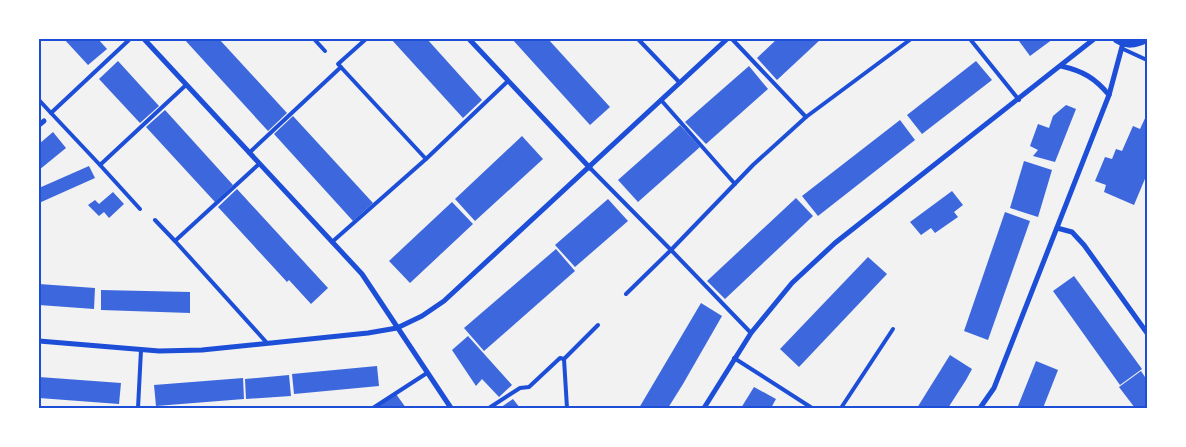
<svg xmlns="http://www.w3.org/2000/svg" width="1186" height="447" viewBox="0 0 1186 447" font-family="'Varela Round',sans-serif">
<rect width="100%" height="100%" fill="#f2f2f2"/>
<g fill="#3d67dc">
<polygon points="64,39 98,39 107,49 88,65"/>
<polygon points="184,39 219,39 287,113 268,131"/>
<polygon points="391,39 427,39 482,100 463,118"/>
<polygon points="512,39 548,39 610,107 590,125"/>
<polygon points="777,39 821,39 777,80 757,58"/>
<polygon points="1022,39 1053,39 1030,56 1019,41"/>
<polygon points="118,61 159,106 140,123 99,79"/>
<polygon points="976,61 992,80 922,134 907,115"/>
<polygon points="749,66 768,89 706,144 685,122"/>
<polygon points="1066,105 1076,109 1055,162 1033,156 1038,150 1030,146 1038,124 1049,128 1053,116"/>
<polygon points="165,110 233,185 215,202 146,127"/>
<polygon points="1147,114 1147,174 1134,205 1104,192 1106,185 1095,181 1105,157 1112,159 1116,149 1122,151 1133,126 1140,129"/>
<polygon points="293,116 373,203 353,221 274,134"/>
<polygon points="900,120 915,140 818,216 802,196"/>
<polygon points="680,125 700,147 638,202 618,180"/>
<polygon points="53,132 66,148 39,170 39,144"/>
<polygon points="522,136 543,159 475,221 455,199"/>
<polygon points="1024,161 1052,170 1038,217 1010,208"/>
<polygon points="89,166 95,178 39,203 39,188"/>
<polygon points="237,189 328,288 311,304 289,280 287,282 218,207"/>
<polygon points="952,191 963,205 954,212 958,217 935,233 931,228 921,235 910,222"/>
<polygon points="113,192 124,204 109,218 104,212 99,216 88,205 95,200 99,204"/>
<polygon points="796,198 813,216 725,299 707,281"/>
<polygon points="608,199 628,221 575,267 555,245"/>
<polygon points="452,202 473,224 410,283 389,261"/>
<polygon points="1005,212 1030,221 988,340 964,331"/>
<polygon points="556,249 575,271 484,351 464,328"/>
<polygon points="868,257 887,274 799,367 780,349"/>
<polygon points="1074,276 1142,369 1120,385 1053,291"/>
<polygon points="39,284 95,288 94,309 39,305"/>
<polygon points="101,290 190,292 190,313 101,310"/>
<polygon points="701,303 722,316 683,384 668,408 639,408"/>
<polygon points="468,336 512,385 499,397 482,379 476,386 452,350"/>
<polygon points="950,355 972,369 966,380 948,408 917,408"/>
<polygon points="1036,361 1058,370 1043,408 1024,408 1018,406"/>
<polygon points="377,366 379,386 294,394 292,374"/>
<polygon points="1141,371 1147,380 1147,408 1135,408 1119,387"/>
<polygon points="289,375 291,396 246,399 245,379"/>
<polygon points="39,377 121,383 119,404 39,398"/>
<polygon points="243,378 244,399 156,406 154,385"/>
<polygon points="754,387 776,399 771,408 741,408"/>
<polygon points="396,394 406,408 375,408"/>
<polygon points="513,399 520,408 500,408"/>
</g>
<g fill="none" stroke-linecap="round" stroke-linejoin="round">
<g stroke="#1d4ed8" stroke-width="4">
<polyline points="314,39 325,51"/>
<polyline points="638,39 680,83"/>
<polyline points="732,39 806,117 911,39"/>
<polyline points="970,39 1019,100"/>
<polyline points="1123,49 1147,60"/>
<polyline points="39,100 51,113 130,39"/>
<polyline points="661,100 735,184"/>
<polyline points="51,113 100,165 186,85"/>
<polyline points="249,153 341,67"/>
<polyline points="426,159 508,81"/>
<polyline points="100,165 140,209"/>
<polyline points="590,168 671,250 753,165 806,117"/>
<polyline points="155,220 175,241 259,164"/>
<polyline points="175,241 267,343"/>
<polyline points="332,242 426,159 338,64 366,39"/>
<polyline points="626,294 671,250 751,333"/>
<polyline points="734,358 812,408"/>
<polyline points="138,408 141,350"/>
<polyline points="373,408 427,373"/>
<polyline points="489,408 520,388 529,387 560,358 564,359"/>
<polyline points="567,408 564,359 598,325"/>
<polyline points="841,408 893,329"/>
</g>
<g stroke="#1d4ed8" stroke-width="5">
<polyline points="144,39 362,274 451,408"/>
<polyline points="469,39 590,168"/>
<path d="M 1061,66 C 1083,71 1095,78 1109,95"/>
<polyline points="39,125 44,121"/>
<polyline points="1057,228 1072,232 1084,245 1147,333"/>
<polyline points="39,341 159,351 202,350 368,333 397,328 422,316 444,301 727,39"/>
<polyline points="704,408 751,333 792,283 835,243 1094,39"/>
<polyline points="980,408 994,388 1109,95 1123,43"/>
</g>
<path stroke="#1d4ed8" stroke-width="9" d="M 1117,39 C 1127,45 1135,44 1145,39"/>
</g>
<rect width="1186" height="447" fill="none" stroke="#ffffff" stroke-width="80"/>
<rect x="40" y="40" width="1106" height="367" fill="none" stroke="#1d4ed8" stroke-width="2"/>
</svg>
